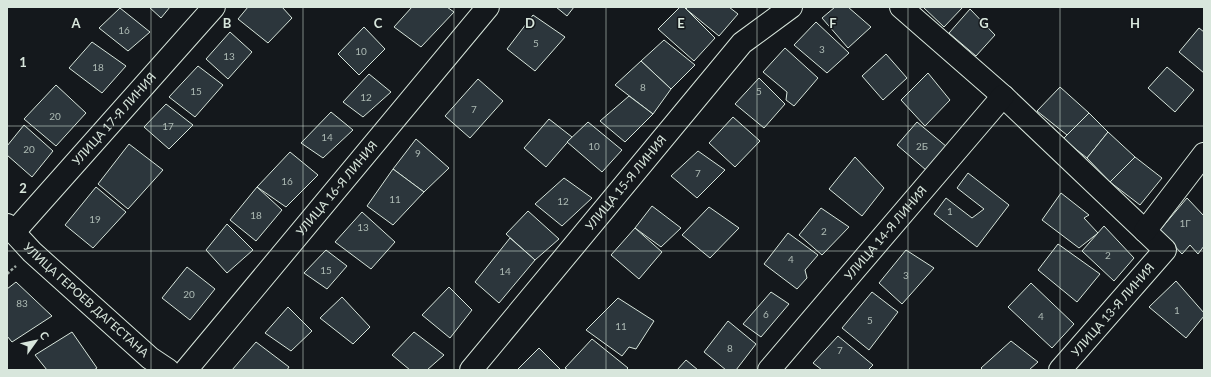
<svg xmlns="http://www.w3.org/2000/svg" width="1211" height="377" viewBox="0 0 1211 377" font-family="Lato,sans-serif">
<rect width="100%" height="100%" fill="#14181c"/>
<g fill="#2c363c" stroke="#d8e6dc">
<polygon points="149,7 170,7 161,18"/>
<polygon points="248,7 282,7 292,18 268,43 238,19"/>
<polygon points="412,7 447,7 454,12 421,47 394,27"/>
<polygon points="556,7 574,7 567,16"/>
<polygon points="680,7 684,7 715,38 694,61 658,29"/>
<polygon points="688,7 729,7 738,14 719,36 686,9"/>
<polygon points="835,7 848,7 871,27 848,48 822,18"/>
<polygon points="923,7 963,7 944,27"/>
<polygon points="120,8 150,32 128,51 99,28"/>
<polygon points="970,9 995,35 976,56 949,33"/>
<polygon points="533,15 565,37 535,71 507,49"/>
<polygon points="816,22 849,53 827,73 794,45"/>
<polygon points="364,27 385,49 359,75 338,54"/>
<polygon points="1199,28 1204,32 1204,73 1179,52"/>
<polygon points="230,32 252,52 228,79 206,59"/>
<polygon points="664,40 695,65 671,89 641,61"/>
<polygon points="92,42 126,66 102,93 69,68"/>
<polygon points="785,48 818,78 794,106 786,100 787,92 763,72"/>
<polygon points="886,54 907,78 883,100 862,76"/>
<polygon points="641,61 671,89 653,114 615,85"/>
<polygon points="198,66 223,85 195,117 169,97"/>
<polygon points="1167,67 1194,90 1175,112 1148,88"/>
<polygon points="928,73 950,100 925,126 901,100"/>
<polygon points="369,74 391,92 363,117 343,102"/>
<polygon points="759,78 785,104 764,128 735,104"/>
<polygon points="478,79 503,101 470,138 445,116"/>
<polygon points="56,85 86,113 56,146 24,119"/>
<polygon points="1060,87 1089,113 1067,135 1037,111"/>
<polygon points="629,96 653,114 625,142 600,121"/>
<polygon points="166,104 193,125 169,149 144,127"/>
<polygon points="331,112 353,130 323,158 301,143"/>
<polygon points="1089,113 1108,132 1087,158 1063,139"/>
<polygon points="733,117 760,141 735,167 709,143"/>
<polygon points="549,119 572,137 546,167 524,148"/>
<polygon points="588,122 622,150 602,172 567,142"/>
<polygon points="917,122 947,147 926,170 897,145"/>
<polygon points="24,125 53,151 32,177 7,155 7,146"/>
<polygon points="1108,132 1135,157 1110,182 1087,158"/>
<polygon points="416,139 449,168 424,192 393,169"/>
<polygon points="129,144 163,170 128,209 98,184"/>
<polygon points="698,151 725,170 697,198 671,176"/>
<polygon points="290,152 318,175 286,207 257,187"/>
<polygon points="855,157 884,188 862,216 829,189"/>
<polygon points="1135,157 1162,178 1140,205 1110,182"/>
<polygon points="393,169 424,192 393,225 367,206"/>
<polygon points="968,173 1009,205 977,247 934,214 946,198 972,218 984,209 957,188"/>
<polygon points="564,178 592,198 562,226 535,204"/>
<polygon points="96,187 126,212 93,248 65,225"/>
<polygon points="257,187 282,210 256,241 230,220"/>
<polygon points="1061,193 1089,215 1084,218 1098,233 1079,248 1042,220"/>
<polygon points="1187,198 1204,216 1204,246 1198,254 1190,245 1182,254 1160,230"/>
<polygon points="652,206 681,228 661,247 635,228"/>
<polygon points="709,207 739,228 710,258 682,235"/>
<polygon points="821,208 849,227 822,255 799,235"/>
<polygon points="528,211 559,239 535,260 506,234"/>
<polygon points="362,212 395,242 371,269 335,242"/>
<polygon points="227,224 253,250 227,273 206,250"/>
<polygon points="1104,226 1134,258 1114,281 1082,251"/>
<polygon points="635,228 662,252 639,279 611,255"/>
<polygon points="788,233 818,255 805,270 807,278 797,289 764,264"/>
<polygon points="510,238 535,260 499,303 475,282"/>
<polygon points="1058,244 1100,274 1077,302 1038,270"/>
<polygon points="326,250 347,266 327,289 304,273"/>
<polygon points="906,250 934,268 902,304 879,283"/>
<polygon points="187,267 215,289 190,320 162,298"/>
<polygon points="1176,281 1204,313 1204,316 1186,338 1149,307"/>
<polygon points="16,282 52,316 12,342 7,336 7,289"/>
<polygon points="1031,283 1074,324 1052,348 1008,307"/>
<polygon points="449,287 472,310 450,338 422,315"/>
<polygon points="771,292 789,304 761,337 743,324"/>
<polygon points="872,292 898,312 869,350 842,328"/>
<polygon points="342,297 370,327 353,344 320,318"/>
<polygon points="618,298 654,321 636,349 629,347 622,356 586,330"/>
<polygon points="288,307 312,331 291,351 265,333"/>
<polygon points="728,321 756,344 736,370 726,370 704,352"/>
<polygon points="72,332 97,368 94,370 47,370 35,355"/>
<polygon points="414,332 444,355 427,370 410,370 392,355"/>
<polygon points="838,336 873,365 868,370 822,370 813,363"/>
<polygon points="592,339 628,368 626,370 568,370 565,368"/>
<polygon points="1011,341 1038,362 1029,370 983,370 981,368"/>
<polygon points="256,342 289,367 287,370 232,370"/>
<polygon points="539,348 561,370 517,370"/>
<polygon points="686,360 698,370 677,370"/>
</g>
<g fill="none" stroke-linecap="round" stroke-linejoin="round">
<g stroke="#d8e6dc" stroke-width="24">
<g id="minor">
<polyline points="901,7 1003,96 1165,250 1060,370"/>
<path id="s1" d="M 7,225 L 32,252 L 150,358 L 168,370"/>
<polyline points="1145,231 1204,154"/>
<path id="s2" d="M 14,232 L 214,7"/>
<path id="s3" d="M 186,370 L 488,7"/>
<path id="s4" d="M 471,370 L 742,43 L 791,7"/>
<path id="s5" d="M 769,370 L 1003,96"/>
</g>
</g>
<polyline stroke="#9da8a2" stroke-width="2.5" stroke-dasharray="3 2" stroke-linecap="butt" points="7,274 16,266"/>
<use href="#minor" stroke="#14181c" stroke-width="22"/>
</g>
<path fill="none" stroke="#d8e6dc" stroke-width="1" stroke-opacity="0.55" d="M 151,7 L 151,370M 303,7 L 303,370M 454,7 L 454,370M 606,7 L 606,370M 757,7 L 757,370M 908,7 L 908,370M 1060,7 L 1060,370M 7,126 L 1204,126M 7,251 L 1204,251"/>
<g text-anchor="middle" stroke-width="3" stroke-linejoin="round" paint-order="stroke">
<g font-size="10" fill="#adbab4">
<text x="124" y="34">16</text>
<text x="536" y="47">5</text>
<text x="822" y="53">3</text>
<text x="361" y="55">10</text>
<text x="229" y="60">13</text>
<text x="98" y="71">18</text>
<text x="643" y="91">8</text>
<text x="196" y="95">15</text>
<text x="759" y="95">5</text>
<text x="366" y="101">12</text>
<text x="474" y="113">7</text>
<text x="55" y="120">20</text>
<text x="168" y="130">17</text>
<text x="327" y="141">14</text>
<text x="594" y="150">10</text>
<text x="922" y="150">2Б</text>
<text x="29" y="153">20</text>
<text x="418" y="157">9</text>
<text x="698" y="177">7</text>
<text x="287" y="185">16</text>
<text x="395" y="203">11</text>
<text x="563" y="205">12</text>
<text x="950" y="215">1</text>
<text x="256" y="219">18</text>
<text x="95" y="223">19</text>
<text x="1185" y="227">1Г</text>
<text x="363" y="231">13</text>
<text x="824" y="235">2</text>
<text x="1108" y="259">2</text>
<text x="791" y="263">4</text>
<text x="326" y="274">15</text>
<text x="505" y="275">14</text>
<text x="906" y="279">3</text>
<text x="189" y="298">20</text>
<text x="22" y="307">83</text>
<text x="1177" y="314">1</text>
<text x="766" y="318">6</text>
<text x="1041" y="320">4</text>
<text x="870" y="324">5</text>
<text x="621" y="330">11</text>
<text x="730" y="352">8</text>
<text x="840" y="354">7</text>
</g>
<g font-size="12" fill="#d8e6dc" stroke="#14181c">
<text dy="4" stroke="none"><textPath href="#s2" startOffset="151">УЛИЦА 17-Я ЛИНИЯ</textPath></text>
<text dy="4" stroke="none"><textPath href="#s4" startOffset="243">УЛИЦА 15-Я ЛИНИЯ</textPath></text>
<text dy="4" stroke="none"><textPath href="#s3" startOffset="236">УЛИЦА 16-Я ЛИНИЯ</textPath></text>
<text dy="4" stroke="none"><textPath href="#s5" startOffset="180">УЛИЦА 14-Я ЛИНИЯ</textPath></text>
<text dy="4" stroke="none"><textPath href="#s1" startOffset="109">УЛИЦА ГЕРОЕВ ДАГЕСТАНА</textPath></text>
<text transform="translate(1113 310) rotate(-49)" y="4">УЛИЦА 13-Я ЛИНИЯ</text>
</g>
</g>
<g font-size="13" text-anchor="middle" font-weight="bold" fill="#d8e6dc" stroke="#14181c" stroke-width="3" stroke-linejoin="round" paint-order="stroke">
<text x="76" y="28">A</text>
<text x="227" y="28">B</text>
<text x="378" y="28">C</text>
<text x="530" y="28">D</text>
<text x="681" y="28">E</text>
<text x="833" y="28">F</text>
<text x="984" y="28">G</text>
<text x="1135" y="28">H</text>
<text x="23" y="67">1</text>
<text x="23" y="193">2</text>
</g>
<rect width="1211" height="377" fill="none" stroke="#d8e6dc" stroke-width="16"/>
<g transform="translate(36 341) rotate(57)" stroke="#14181c" stroke-width="3" paint-order="stroke">
<path d="M0-3L7 15L0 10L-7 15Z" fill="#d8e6dc"/>
<text y="-6" font-size="11" font-weight="bold" text-anchor="middle" fill="#d8e6dc">С</text>
</g>
</svg>
